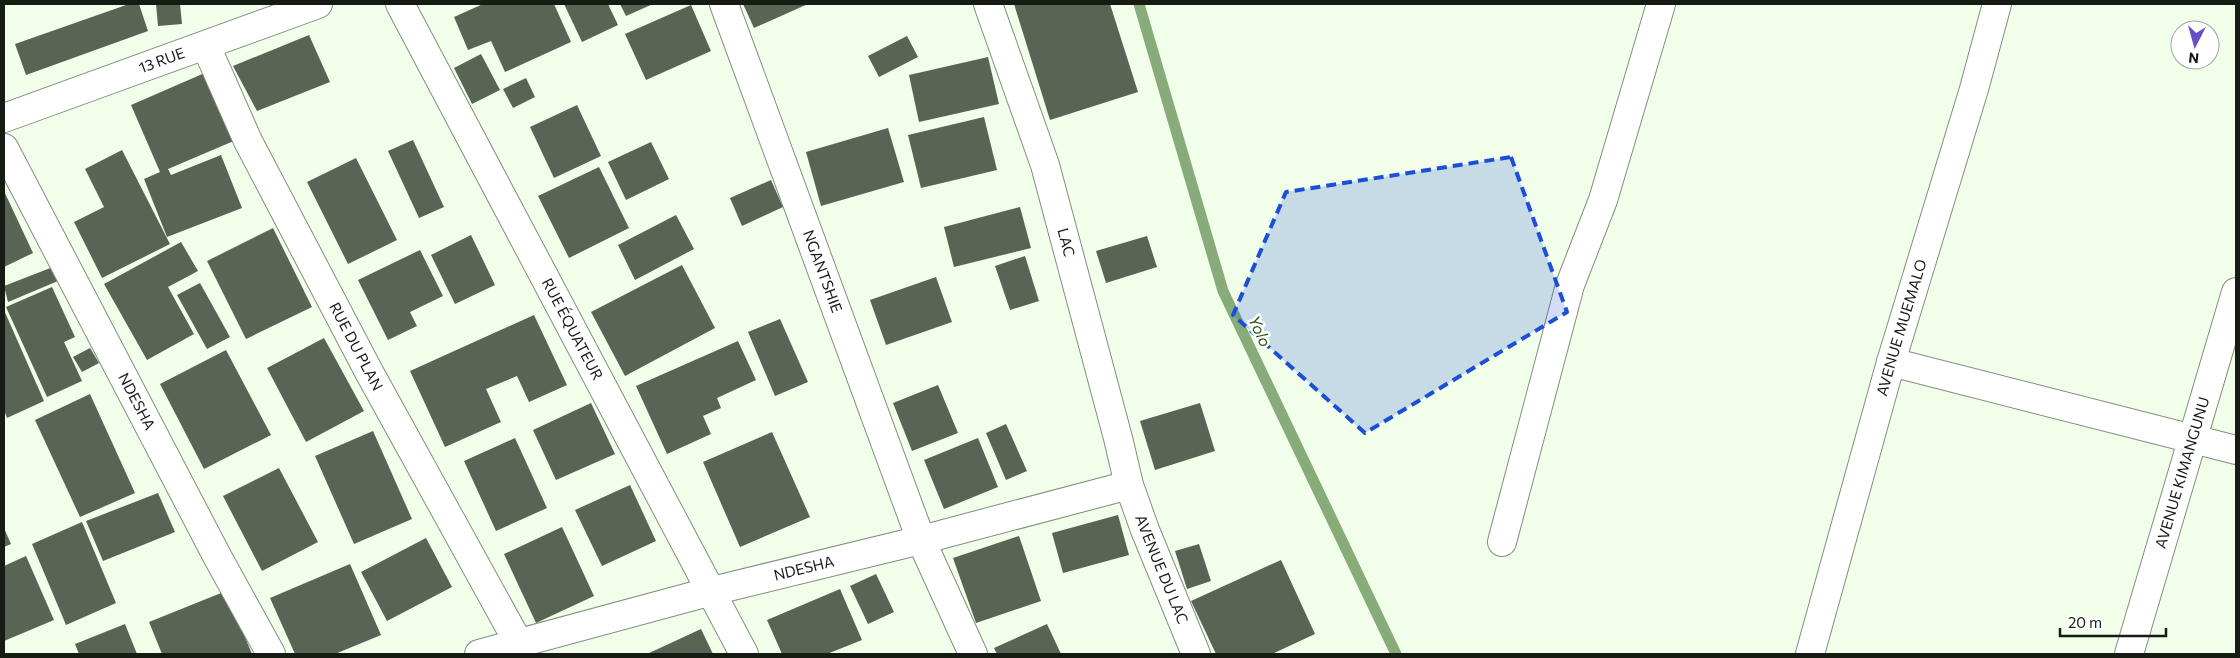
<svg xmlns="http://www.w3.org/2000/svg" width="2240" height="658" viewBox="0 0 2240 658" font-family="Commissioner,sans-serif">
<rect width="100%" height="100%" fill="#f0feea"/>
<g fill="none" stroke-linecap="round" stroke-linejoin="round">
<polyline stroke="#88ab7a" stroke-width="11" points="1139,4 1223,291 1396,654"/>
</g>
<g fill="#586454">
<polygon points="129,4 139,4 148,31 26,75 15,44"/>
<polygon points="156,4 180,4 182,24 158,26"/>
<polygon points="483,4 554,4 571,42 505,72 491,41 468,50 454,17"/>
<polygon points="564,4 608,4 618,25 582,42"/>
<polygon points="620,4 653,4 626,16"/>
<polygon points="743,4 808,4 754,28"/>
<polygon points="1014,4 1110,4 1138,92 1050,120"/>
<polygon points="691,5 711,51 646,80 625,34"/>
<polygon points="309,35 330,82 257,111 233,66"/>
<polygon points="907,36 918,57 879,77 868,56"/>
<polygon points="481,54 500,90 472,104 454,68"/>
<polygon points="988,57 999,104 919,122 909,75"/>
<polygon points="207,72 236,140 168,169 171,175 221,155 242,208 167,237 144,179 160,172 131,105"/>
<polygon points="526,78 535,97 513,108 503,89"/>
<polygon points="577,105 601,156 554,178 530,127"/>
<polygon points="984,117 997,170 921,188 908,135"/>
<polygon points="888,128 904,182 821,206 806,152"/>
<polygon points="413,140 444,207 419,218 388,151"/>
<polygon points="651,142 669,179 626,200 608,162"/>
<polygon points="122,150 170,244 102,278 74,222 104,207 85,169"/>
<polygon points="356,158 397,240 348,264 307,182"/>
<polygon points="599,167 629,228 569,258 538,196"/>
<polygon points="771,180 783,207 742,226 730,198"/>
<polygon points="4,191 33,253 4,267"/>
<polygon points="1020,207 1031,248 954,267 944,227"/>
<polygon points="676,215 694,249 635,280 618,245"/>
<polygon points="273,228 312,307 246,339 207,261"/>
<polygon points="471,235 495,285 455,304 431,255"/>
<polygon points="1147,236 1157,267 1106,283 1096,251"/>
<polygon points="181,242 198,271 168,287 194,334 147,360 104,284"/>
<polygon points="420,250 443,296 410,312 417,326 388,340 358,280"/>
<polygon points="1025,256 1039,301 1010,310 995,266"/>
<polygon points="682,265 715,328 625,376 591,312"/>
<polygon points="53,267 58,281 8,302 4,286"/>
<polygon points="936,277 952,322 886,345 870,300"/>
<polygon points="200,283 230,337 207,349 177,295"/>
<polygon points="52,287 75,337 64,342 82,381 47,397 6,307"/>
<polygon points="4,310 44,401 7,418 4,410"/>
<polygon points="534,315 567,385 529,402 517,376 486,389 501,422 445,447 410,371"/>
<polygon points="780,319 808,382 775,396 748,332"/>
<polygon points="324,338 364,411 306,442 267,368"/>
<polygon points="738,341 756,380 717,398 721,408 703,416 711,434 667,454 636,386"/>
<polygon points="90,348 99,363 82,372 73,357"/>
<polygon points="226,350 271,435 204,469 160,384"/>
<polygon points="938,385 958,433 912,451 893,403"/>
<polygon points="90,394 135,493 80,517 35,420"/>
<polygon points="591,403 615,454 556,480 533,430"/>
<polygon points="1200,403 1215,451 1155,470 1140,421"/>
<polygon points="1006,424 1027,471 1006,480 986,433"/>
<polygon points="373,431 412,519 354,544 315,456"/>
<polygon points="772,432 810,517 740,547 703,462"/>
<polygon points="515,438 547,508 496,531 464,461"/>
<polygon points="978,438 998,487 944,509 924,460"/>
<polygon points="279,468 318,542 262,571 223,496"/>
<polygon points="630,485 656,541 602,566 575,510"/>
<polygon points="158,493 175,532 103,561 86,521"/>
<polygon points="1118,515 1129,555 1063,573 1052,533"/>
<polygon points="82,522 116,603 66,625 32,544"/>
<polygon points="562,527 594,596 536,623 504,554"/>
<polygon points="4,528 11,544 4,547"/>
<polygon points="1019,536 1041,601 976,623 953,558"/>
<polygon points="426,538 452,587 387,621 361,572"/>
<polygon points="1199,544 1211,581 1187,589 1175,551"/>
<polygon points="26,556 54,620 4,641 4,566"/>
<polygon points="1281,560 1315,634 1272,654 1216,654 1191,601"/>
<polygon points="350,564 381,635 335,654 295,654 270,598"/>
<polygon points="876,574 894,612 868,624 850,586"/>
<polygon points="840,589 862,640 827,654 782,654 767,620"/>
<polygon points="226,591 252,654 162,654 149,622"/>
<polygon points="125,624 137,654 79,654 75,644"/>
<polygon points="1047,624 1061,654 997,654 994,648"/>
<polygon points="701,629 713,654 647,654"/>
</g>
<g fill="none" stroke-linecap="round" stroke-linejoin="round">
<g stroke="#828f7d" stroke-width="30">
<g id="street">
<path id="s1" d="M 400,4 L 744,654"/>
<path id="s2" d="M 724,4 L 921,540 L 973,654"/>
<path id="s3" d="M 988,4 L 1045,165 L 1118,438 L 1129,485 L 1145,530 L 1196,654"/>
<path id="s4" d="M 206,46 L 248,141 L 368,370 L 518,642"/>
<path id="s5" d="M 4,118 L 318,4"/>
<path id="s6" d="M 4,148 L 217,556 L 271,654"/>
<polyline points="1891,362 2236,450"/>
<polyline points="1502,542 1570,285 1603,200 1661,4"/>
<path id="s7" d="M 479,654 L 712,591 L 921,540 L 1129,485"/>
<path id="s8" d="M 1810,654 L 1891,362 L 1974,89 L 1997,4"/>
<path id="s9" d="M 2129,654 L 2236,292"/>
</g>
</g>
<use href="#street" stroke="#fff" stroke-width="28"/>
</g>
<path fill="#1d4ed8" fill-opacity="0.2" stroke="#1d4ed8" stroke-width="4" stroke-dasharray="10 6" stroke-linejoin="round" d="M 1511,157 L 1567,312 L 1365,433 L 1233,315 L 1286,192 Z"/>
<g text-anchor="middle" stroke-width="5" stroke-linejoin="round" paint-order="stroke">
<g font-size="15" fill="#161b14" stroke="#fff">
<text dy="5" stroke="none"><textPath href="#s5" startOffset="168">13 RUE</textPath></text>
<text dy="5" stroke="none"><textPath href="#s3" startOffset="251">LAC</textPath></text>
<text dy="5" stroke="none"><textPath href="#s2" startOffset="285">NGANTSHIE</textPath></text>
<text dy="5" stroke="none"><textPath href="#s8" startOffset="339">AVENUE MUEMALO</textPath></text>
<text dy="5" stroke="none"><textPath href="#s1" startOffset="368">RUE ÉQUATEUR</textPath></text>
<text dy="5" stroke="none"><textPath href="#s4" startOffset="336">RUE DU PLAN</textPath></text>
<text dy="5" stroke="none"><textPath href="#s6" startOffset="286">NDESHA</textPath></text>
<text dy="5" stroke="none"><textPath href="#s9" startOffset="189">AVENUE KIMANGUNU</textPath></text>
<text dy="5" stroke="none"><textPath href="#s7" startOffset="336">NDESHA</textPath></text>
<text dy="5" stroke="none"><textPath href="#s3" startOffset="592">AVENUE DU LAC</textPath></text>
</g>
<g font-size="16" font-style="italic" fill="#2d5a16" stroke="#fff">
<text transform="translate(1260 331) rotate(65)" y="6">Yolo</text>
</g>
</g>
<rect width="2240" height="658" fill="none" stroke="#161b14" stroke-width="10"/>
<g transform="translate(2195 45) rotate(186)"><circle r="24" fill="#ffffff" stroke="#a2a4a1"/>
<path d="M0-4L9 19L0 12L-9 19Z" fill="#654ec7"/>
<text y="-8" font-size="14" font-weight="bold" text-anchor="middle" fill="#161b14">N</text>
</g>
<path d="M2060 628v8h106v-8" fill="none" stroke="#161b14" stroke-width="2.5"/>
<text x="2068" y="628" font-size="15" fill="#161b14" stroke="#ffffff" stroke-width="4" paint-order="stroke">20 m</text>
</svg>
